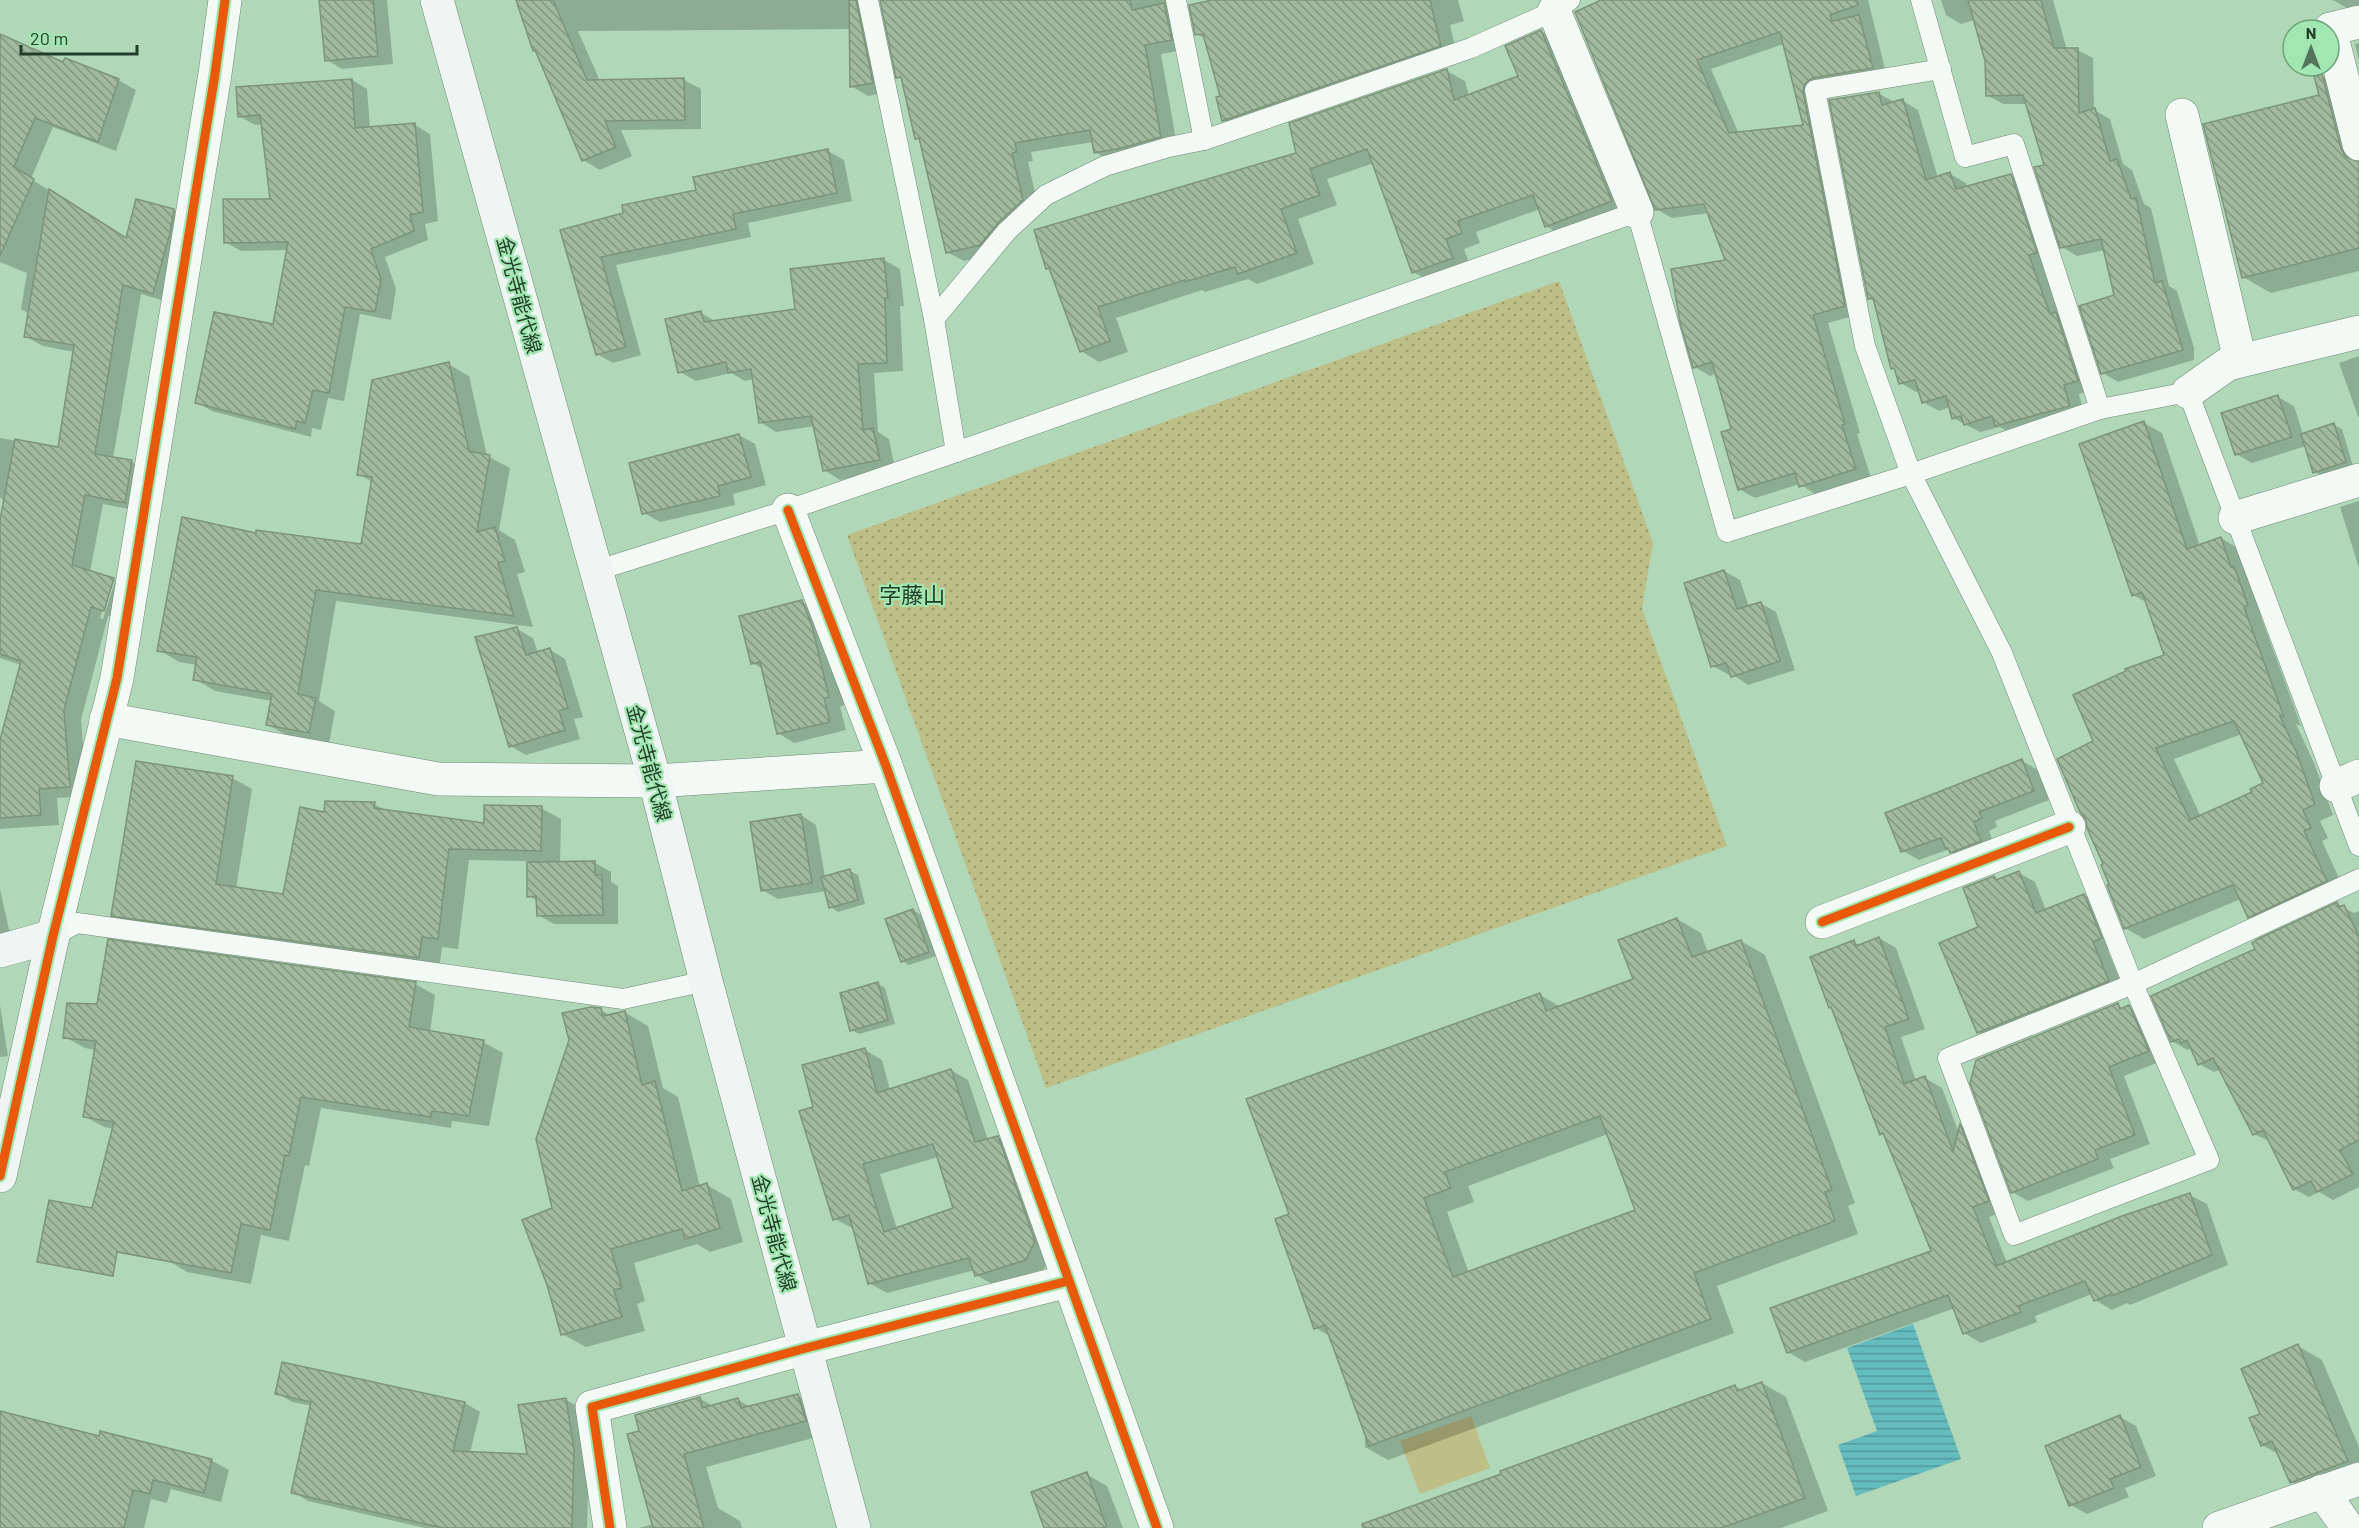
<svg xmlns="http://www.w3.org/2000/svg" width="2359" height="1528" viewBox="0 0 2359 1528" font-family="Barlow,'Noto Sans JP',sans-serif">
<defs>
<pattern id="park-dots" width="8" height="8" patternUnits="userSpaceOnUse" patternTransform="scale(1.5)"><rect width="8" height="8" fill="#bdbf86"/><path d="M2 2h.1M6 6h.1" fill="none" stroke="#999d6e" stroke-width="1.8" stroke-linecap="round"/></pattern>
<pattern id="water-rules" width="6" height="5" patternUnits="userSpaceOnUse" patternTransform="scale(1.5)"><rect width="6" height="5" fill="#65bcbf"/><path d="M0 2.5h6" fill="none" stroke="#539a9b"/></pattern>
<pattern id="building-back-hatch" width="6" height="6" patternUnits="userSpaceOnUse" patternTransform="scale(1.5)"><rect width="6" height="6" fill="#a1b99f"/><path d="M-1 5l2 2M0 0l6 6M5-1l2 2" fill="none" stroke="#839882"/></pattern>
</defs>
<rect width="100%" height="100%" fill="#b1d7b9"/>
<polygon fill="url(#park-dots)" points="1559,281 1653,543 1642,609 1727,846 1046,1088 847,535"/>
<polygon fill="#bdbf86" points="1471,1416 1490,1468 1420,1494 1400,1441"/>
<polygon fill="url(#water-rules)" points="1913,1324 1961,1459 1856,1496 1838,1445 1877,1431 1847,1348"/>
<g fill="#0003" fill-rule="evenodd">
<polygon points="321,0 387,0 393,64 342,69 327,60"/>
<polygon points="522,0 879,0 873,5 889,92 868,96 851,86 850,29 578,31 600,81 684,80 701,89 701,129 621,130 632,156 600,170 583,160"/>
<polygon points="882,0 1180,0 1188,49 1161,54 1177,146 1112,162 1095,152 1093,142 1031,152 1033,161 1028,162 1039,210 997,254 964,261 947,252 921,141 916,138 903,80 898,77"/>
<polygon points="1218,0 1458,0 1464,21 1450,25 1457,55 1240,130 1223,120 1222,98 1207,40 1197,34"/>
<path d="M 1605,0 L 1868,0 L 1887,77 L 1822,90 L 1860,314 L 1828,323 L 1860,433 L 1857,434 L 1871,478 L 1816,495 L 1800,484 L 1755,498 L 1739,489 L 1733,430 L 1717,373 L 1710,376 L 1695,367 L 1727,261 L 1709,213 L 1672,218 L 1656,209 ZM 1784,44 L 1805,127 L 1739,134 L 1711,69 Z"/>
<polygon points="1941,0 2053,0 2067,50 2077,50 2093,58 2094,110 2110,119 2123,164 2132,170 2144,204 2151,208 2169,286 2177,291 2194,348 2194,360 2118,382 2103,373 2116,296 2105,250 2077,256 2062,247 2045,166 2027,104 2003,104 1987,95 1987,61 1975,20 1961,24 1946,15"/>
<polygon points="2333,0 2359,0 2359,15"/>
<polygon points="1541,31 1560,42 1630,212 1564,237 1546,226 1540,209 1476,232 1480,243 1464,249 1471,268 1432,282 1413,272 1374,163 1327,179 1337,205 1298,219 1314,264 1257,284 1248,279 1205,292 1202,290 1116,318 1128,352 1099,362 1081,351 1052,271 1047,268 1298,154 1447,71 1465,81 1469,96 1520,77"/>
<polygon points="2359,43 2359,61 2355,44"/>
<polygon points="2322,76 2350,92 2359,128 2359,271 2271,293 2243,277 2321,96"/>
<path d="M 118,80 L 136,90 L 116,151 L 53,127 L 31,179 L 128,240 L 174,210 L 191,221 L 171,303 L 141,294 L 113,459 L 132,462 L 150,472 L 143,512 L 103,504 L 90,572 L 113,579 L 131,590 L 122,620 L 108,616 L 81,720 L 87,796 L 57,798 L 59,825 L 0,829 L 0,745 L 21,665 L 0,658 L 0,520 L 6,500 L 0,498 L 0,438 L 59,448 L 74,352 L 43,346 L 25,336 L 29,314 L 21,309 L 27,273 L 0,262 L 0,82 ZM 112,581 L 115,581 L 103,619 L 100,618 Z"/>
<polygon points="352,80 367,89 370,128 415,125 430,134 438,221 425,224 428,240 385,257 396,289 391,320 360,314 344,401 328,398 321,430 312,428 311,437 212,411 196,402 274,326 288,250 241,251 225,242 272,200 263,124 255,125 239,116"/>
<polygon points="1878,93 1894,102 1903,101 1918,110 1938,178 1950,174 1966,183 1967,187 2011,175 2026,184 2093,390 2079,394 2084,414 2012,434 2000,427 1980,432 1953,418 1950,407 1939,411 1923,402 1920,391 1916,392 1901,383 1896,369 1893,368 1875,302 1869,298"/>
<polygon points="828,151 844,160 852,201 748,223 751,237 616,265 641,355 613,363 597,354 562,231"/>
<polygon points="884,260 900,269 904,306 900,306 903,371 874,373 878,432 889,439 895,469 840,480 824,470 815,426 776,432 760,422 754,379 745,381 731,373 696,381 680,372 701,313 717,322 797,310"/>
<polygon points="2359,356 2359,419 2339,363"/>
<polygon points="448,364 469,376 487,456 510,468 499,530 515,540 525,572 517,574 533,627 336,601 319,701 335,711 329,744 288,736 268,725 272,701 215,691 195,679 197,665 179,662 159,650 257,535 362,545 372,482 359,474"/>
<polygon points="2278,397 2294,406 2303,434 2334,425 2342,429 2353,466 2322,476 2315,472 2306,446 2252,463 2236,454"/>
<path d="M 2144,423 L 2162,433 L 2200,546 L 2221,538 L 2239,549 L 2265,616 L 2261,617 L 2301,726 L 2296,724 L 2314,763 L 2333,815 L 2320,821 L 2328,838 L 2322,841 L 2345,891 L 2267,927 L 2249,916 L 2241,899 L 2144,939 L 2125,928 L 2095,741 L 2166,656 L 2148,603 L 2133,595 ZM 2242,734 L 2265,784 L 2254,793 L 2201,817 L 2174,759 Z"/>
<polygon points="739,435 755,444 766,485 733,494 735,505 660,522 644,513"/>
<polygon points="2359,501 2359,568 2340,507"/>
<polygon points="1724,571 1740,580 1749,607 1760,603 1776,612 1795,670 1748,685 1732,674 1729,675 1713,666"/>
<polygon points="802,602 818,611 828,636 844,705 840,707 846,730 794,743 778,733 763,669 752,663"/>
<polygon points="517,629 533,638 538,653 549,649 565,659 583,717 574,719 580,739 526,755 510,746"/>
<polygon points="2022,761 2038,770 2049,800 1995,821 1997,827 1989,831 1996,850 1967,861 1951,852 1950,849 1919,860 1903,851"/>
<polygon points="232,778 252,789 236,889 284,895 325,814 374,804 386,811 485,824 541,808 561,819 560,863 595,863 611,872 611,882 618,886 618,924 554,924 538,915 538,901 529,896 528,861 469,860 458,949 442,947 439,969 133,926 113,915"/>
<polygon points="801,815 816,825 825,877 850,871 858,875 865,904 838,912 831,907 826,891 778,899 762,890"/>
<polygon points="2019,873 2035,882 2046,910 2084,895 2100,904 2117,947 2108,951 2124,990 1994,1041 1978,1032 1980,928 1994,877 1999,880"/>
<polygon points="0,889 12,943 0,948"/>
<polygon points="2337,904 2354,913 2359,911 2359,1187 2333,1200 2319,1192 2309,1197 2294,1189 2271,1142 2254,1134 2221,1069 2214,1072 2199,1064 2192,1048 2187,1050 2172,1041 2257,950"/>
<polygon points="913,910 921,915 936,956 909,965 902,961"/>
<path d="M 1677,919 L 1701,933 L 1708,953 L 1741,941 L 1765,955 L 1855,1203 L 1848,1206 L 1858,1234 L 1717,1286 L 1734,1333 L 1388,1460 L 1365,1447 L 1365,1430 L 1331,1337 L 1316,1328 L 1291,1215 L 1540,995 L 1561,1007 L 1635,980 ZM 1608,1134 L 1637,1211 L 1469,1273 L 1447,1212 L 1474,1202 L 1468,1186 Z"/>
<polygon points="1879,938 1896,948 1925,1029 1901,1037 1916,1081 1925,1078 1942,1088 1959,1133 1961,1126 1977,1136 2005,1211 1989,1217 2007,1263 2190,1195 2207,1204 2228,1265 2130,1305 2127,1303 2112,1310 2095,1300 2092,1294 2035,1316 2037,1322 1981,1343 1964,1333 1955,1308 1805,1362 1788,1352 1933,1252 1886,1136 1881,1134 1834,1009 1830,1007 1853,942 1861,946"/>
<polygon points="415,984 435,995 430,1033 483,1042 503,1053 489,1126 452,1121 451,1128 321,1108 309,1166 305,1165 289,1241 261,1235 251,1284 187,1272 167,1260 114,1129 104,1127 84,1116 96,1050 85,1048 65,1037 99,1006"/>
<polygon points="878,984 885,988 895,1024 859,1034 852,1030"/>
<polygon points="0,1005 8,1056 0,1057"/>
<polygon points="2118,1005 2124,1009 2129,1007 2145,1016 2164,1060 2124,1076 2150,1144 2110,1159 2114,1168 2028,1201 2012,1192"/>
<polygon points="601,1010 611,1016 624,1012 648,1026 663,1088 678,1097 700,1187 707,1185 731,1199 743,1242 710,1252 697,1244 634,1263 645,1301 637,1304 645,1331 586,1347 562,1334 554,1209"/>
<path d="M 865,1050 L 882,1060 L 890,1090 L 951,1070 L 968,1080 L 988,1140 L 997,1137 L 1015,1147 L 1052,1252 L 1044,1269 L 994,1285 L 976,1275 L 975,1270 L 887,1293 L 869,1283 L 854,1229 L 835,1219 L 815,1108 ZM 938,1157 L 955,1209 L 897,1229 L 880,1174 Z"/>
<polygon points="2298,1346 2322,1360 2359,1447 2359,1479 2315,1496 2292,1482 2280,1455 2262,1445 2262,1414"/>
<polygon points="283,1363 465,1403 480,1412 470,1453 528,1456 565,1399 580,1408 589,1460 587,1528 425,1528 308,1501 293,1492 312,1406 292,1402 277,1393"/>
<polygon points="1762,1383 1786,1397 1828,1511 1781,1528 1380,1528 1735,1386 1742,1390"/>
<polygon points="798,1396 821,1409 828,1434 706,1467 718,1508 740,1521 742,1528 639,1528 653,1524 641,1432 699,1398 713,1406 738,1400 751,1407"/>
<polygon points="0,1413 100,1438 211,1460 229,1470 221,1502 171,1489 167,1503 151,1499 144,1528 0,1528"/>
<polygon points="2120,1417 2136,1426 2156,1476 2125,1488 2129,1497 2087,1514 2071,1505"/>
<polygon points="1086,1474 1107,1486 1123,1528 1046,1528"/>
</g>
<g fill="url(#building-back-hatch)" stroke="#7d947a" stroke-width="1.5" fill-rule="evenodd">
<polygon points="319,0 373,0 378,56 325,61"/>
<polygon points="516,0 553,0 587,80 684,78 685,120 605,121 616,147 582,161 535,50 533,51"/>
<polygon points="849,0 856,0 873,83 850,87"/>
<polygon points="880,0 1130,0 1132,10 1164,3 1172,40 1145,45 1161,137 1122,148 1094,153 1090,130 1015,143 1017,152 1012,153 1023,200 999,222 980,245 946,253 919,138 915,139 901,77 896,78"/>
<polygon points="1212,0 1430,0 1441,46 1222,121 1216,97 1220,96 1203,34 1195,35 1189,5"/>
<path d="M 1601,0 L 1857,0 L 1858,5 L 1830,15 L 1832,21 L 1859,15 L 1873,68 L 1812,78 L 1804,85 L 1803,92 L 1845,306 L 1813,315 L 1845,424 L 1842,425 L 1856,469 L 1799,487 L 1795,473 L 1738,490 L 1721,432 L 1731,429 L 1712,362 L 1693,368 L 1680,322 L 1671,269 L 1725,260 L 1704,204 L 1655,210 L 1575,12 ZM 1780,32 L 1803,125 L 1729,133 L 1697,60 Z"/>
<polygon points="1968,0 2041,0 2054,48 2078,48 2079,113 2095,108 2110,161 2117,159 2131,199 2136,198 2155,283 2162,281 2183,350 2101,374 2079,306 2114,295 2101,239 2060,248 2034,167 2044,165 2023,95 1986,96 1985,61"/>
<polygon points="1541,30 1612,201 1545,227 1533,195 1458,221 1462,233 1446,239 1453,258 1412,273 1367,149 1310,169 1320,195 1281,209 1297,253 1238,274 1235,267 1185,282 1185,280 1098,307 1110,341 1080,352 1049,268 1046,269 1034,230 1296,153 1289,123 1447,69 1454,100 1518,76 1505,46"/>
<polygon points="0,34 63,62 65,58 119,79 98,142 35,118 14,167 34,179 0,256"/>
<polygon points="2322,74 2341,149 2346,157 2359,162 2359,248 2242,278 2203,124 2319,95 2314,76"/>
<polygon points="352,79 355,128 415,123 423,212 410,215 414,231 371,249 381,280 375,312 345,307 329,393 313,390 305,423 297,421 295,429 195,403 214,312 273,324 288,242 224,243 223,199 270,199 260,115 238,117 236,87"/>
<polygon points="1879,92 1882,105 1903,99 1926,180 1950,172 1956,189 2011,174 2037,253 2029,255 2050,314 2056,312 2078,381 2064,385 2070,406 1995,426 1992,416 1964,425 1961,416 1952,419 1946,396 1922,403 1915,380 1899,384 1894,368 1891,369 1873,298 1868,299 1829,100"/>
<polygon points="828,149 837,193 733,214 736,229 601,257 626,347 596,355 560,230 623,213 622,205 696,190 693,177"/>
<polygon points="49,189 126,238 136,199 174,209 170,233 153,294 123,285 95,454 132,460 125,503 85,495 72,565 114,578 104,611 91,607 64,710 70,787 39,789 41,815 0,818 0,740 21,661 0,654 0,520 15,439 58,447 74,345 24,337"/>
<polygon points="884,258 888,298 885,298 887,363 858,364 863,430 873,428 880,460 823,471 811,416 759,423 751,369 728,373 726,362 678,373 665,319 701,311 704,322 795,309 790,269"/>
<polygon points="449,362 469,451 490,455 477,532 495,527 505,561 498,563 514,616 316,590 298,694 316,698 309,733 266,725 272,694 193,680 197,657 157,651 182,517 256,533 256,530 361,544 372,477 357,475 372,380"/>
<polygon points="2278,395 2292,437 2235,455 2221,413"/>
<path d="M 2144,421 L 2187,549 L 2221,537 L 2231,567 L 2234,566 L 2248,605 L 2244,607 L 2284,717 L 2280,716 L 2296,751 L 2315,804 L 2303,810 L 2311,828 L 2304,831 L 2327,881 L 2248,918 L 2233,885 L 2124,929 L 2107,885 L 2109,884 L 2101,865 L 2103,864 L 2087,828 L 2086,820 L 2080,812 L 2057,759 L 2093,741 L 2073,695 L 2126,671 L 2125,669 L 2164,655 L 2142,592 L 2132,596 L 2079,444 ZM 2234,721 L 2263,783 L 2250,789 L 2252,792 L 2190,820 L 2156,748 Z"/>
<polygon points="2334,423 2346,462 2313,473 2301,434"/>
<polygon points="739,434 751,477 718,486 720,496 642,514 629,463"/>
<polygon points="1724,570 1737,609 1761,602 1780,661 1731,677 1726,663 1711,667 1684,583"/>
<polygon points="802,600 812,626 829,697 824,698 830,722 777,734 760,662 751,664 739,616"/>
<polygon points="517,627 526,655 550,648 568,708 559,711 565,730 509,747 475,637"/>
<polygon points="2022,759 2034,791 1979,812 1982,818 1974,822 1981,841 1950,853 1948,848 1946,849 1941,838 1901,852 1885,813"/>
<polygon points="136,761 233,776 216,884 283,894 300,807 324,812 325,801 375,802 374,808 484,823 484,805 542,806 541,851 449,849 438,939 422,937 419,958 111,916"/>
<polygon points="801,814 812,883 761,891 750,822"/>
<polygon points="595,861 595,875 602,875 603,915 537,916 536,896 527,897 527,862"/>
<polygon points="850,869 858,900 829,908 821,877"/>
<polygon points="2019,871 2036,913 2084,894 2102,938 2093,942 2109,981 1977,1033 1939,943 1978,927 1963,888 1994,876 1996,880"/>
<polygon points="2337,902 2339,907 2344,905 2359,937 2359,1140 2340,1150 2353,1174 2317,1192 2311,1181 2293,1190 2263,1130 2253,1135 2213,1058 2198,1065 2187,1040 2181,1043 2179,1039 2171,1042 2151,996 2255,949 2252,943 2258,939"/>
<polygon points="913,909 929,952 901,962 885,919"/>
<path d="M 1677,918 L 1692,957 L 1741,940 L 1832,1190 L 1825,1192 L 1835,1221 L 1694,1273 L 1711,1319 L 1369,1446 L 1325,1325 L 1314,1329 L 1275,1219 L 1289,1214 L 1246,1099 L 1540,993 L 1546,1011 L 1633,979 L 1618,940 ZM 1600,1116 L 1635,1210 L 1453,1277 L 1424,1198 L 1451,1188 L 1445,1172 Z"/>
<polygon points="1879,937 1909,1019 1885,1027 1904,1084 1925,1076 1953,1151 1960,1124 1989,1201 1973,1207 1996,1266 2122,1216 2190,1193 2212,1255 2112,1296 2111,1294 2094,1301 2085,1281 2018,1306 2021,1312 1963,1334 1948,1295 1787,1353 1770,1308 1931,1251 1883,1133 1880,1135 1831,1007 1829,1008 1810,957 1854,940 1856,946"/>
<polygon points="108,939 416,982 409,1027 484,1040 469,1116 432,1111 431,1117 301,1097 289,1156 285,1155 270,1230 241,1224 231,1273 117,1252 113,1276 37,1262 49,1200 92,1208 114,1122 83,1117 96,1041 63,1038 67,1003 97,1004"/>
<polygon points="878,982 888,1020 850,1031 840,993"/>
<polygon points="2118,1003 2120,1009 2129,1005 2149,1051 2109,1067 2135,1135 2095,1150 2098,1159 2011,1193 1970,1083 1976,1060"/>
<polygon points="591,1007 601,1008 603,1016 625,1011 642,1085 655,1081 682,1191 707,1183 720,1228 685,1239 682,1229 611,1249 622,1288 614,1290 622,1317 561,1335 547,1285 522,1220 552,1208 536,1139 569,1040 562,1013"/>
<path d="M 865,1048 L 877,1093 L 951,1069 L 975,1142 L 998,1136 L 1035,1241 L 1026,1260 L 975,1276 L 969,1258 L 868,1284 L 849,1215 L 833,1220 L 799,1111 L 813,1107 L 802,1065 ZM 933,1144 L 953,1208 L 884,1232 L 863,1164 Z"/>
<polygon points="2298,1344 2348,1461 2290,1483 2272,1441 2261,1446 2249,1418 2260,1414 2241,1369"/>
<polygon points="282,1362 465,1402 453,1451 527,1454 518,1405 566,1398 574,1450 572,1528 443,1528 291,1493 311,1402 275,1394"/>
<polygon points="1762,1382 1805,1498 1721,1528 1363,1528 1362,1524 1501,1474 1500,1471 1735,1385 1737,1391"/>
<polygon points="798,1394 806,1421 684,1454 704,1528 653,1528 627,1434 639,1431 635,1415 700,1397 702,1408 738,1398 741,1408"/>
<polygon points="0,1411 99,1436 100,1431 212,1459 204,1493 153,1480 150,1494 133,1490 124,1528 0,1528"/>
<polygon points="2120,1415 2141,1467 2110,1479 2114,1488 2069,1506 2045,1446"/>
<polygon points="1087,1472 1107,1528 1044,1528 1031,1492"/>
</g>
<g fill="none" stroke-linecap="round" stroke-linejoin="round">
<g stroke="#6b8973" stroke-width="21">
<g id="lane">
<polyline points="1176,0 1204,140"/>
<polyline points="1921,0 1965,157 2014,144 2100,409"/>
<polyline points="1941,69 1815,90 1865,346 1911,474 2002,653 2133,984 2209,1160 2014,1235 1948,1058 2133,984 2359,879"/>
<polyline points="934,319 1007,231 1046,195 1105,166 1169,147 1204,140 1471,48 1554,11 1570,0"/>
<polyline points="956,452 1637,212 1727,532 1911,474 2100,409 2188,392 2359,846"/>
<polyline points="595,571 788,510 956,452 934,319 868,0"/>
<polyline points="53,936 77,923 623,999 706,981"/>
</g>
</g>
<g stroke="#6b8973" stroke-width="34">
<g id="street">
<polyline points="1554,11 1637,212"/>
<polyline points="2359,22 2330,29 2359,144"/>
<polyline points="2182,115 2240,360"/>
<polyline points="2188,392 2228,364 2359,332"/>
<polyline points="788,510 886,766 1157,1528"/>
<polyline points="2235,518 2359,480"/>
<polyline points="106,719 438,779 655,781 886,766"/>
<polyline points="2336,786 2359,776"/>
<polyline points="1822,922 2069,827"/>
<polyline points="53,936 117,678 215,74 225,0"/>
<polyline points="2322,1491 2348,1528"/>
<polyline points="610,1528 592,1407 806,1348 1068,1281"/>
<polyline points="2219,1528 2359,1479"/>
</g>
</g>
<g stroke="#6b8973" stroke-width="34">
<g id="secondary">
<polyline points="437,0 655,781 706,981 854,1528"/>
<polyline points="0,951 53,936 0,1176"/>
</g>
</g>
<use href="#lane" stroke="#f3f9f4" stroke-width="20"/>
<use href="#street" stroke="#f3f9f4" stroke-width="33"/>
<use href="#secondary" stroke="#eef5f2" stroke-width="33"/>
<g stroke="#a2e6b1" stroke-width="13">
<g id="cycleway">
<polyline points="788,510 886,766 1157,1528"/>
<polyline points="1822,922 2069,827"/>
<polyline points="0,1176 53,936 117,678 215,74 225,0"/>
<polyline points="610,1528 592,1407 806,1348 1068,1281"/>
</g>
</g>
<use href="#cycleway" stroke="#e8590c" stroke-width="9"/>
</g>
<g text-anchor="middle" stroke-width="4.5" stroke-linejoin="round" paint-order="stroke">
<g font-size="20" fill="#223e29" stroke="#a2e6b1">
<text transform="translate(519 295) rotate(75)" y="7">金光寺能代線</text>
<text transform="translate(649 763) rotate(75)" y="7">金光寺能代線</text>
<text transform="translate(774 1233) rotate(75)" y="7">金光寺能代線</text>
</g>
<g font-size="22" fill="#223e29" stroke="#a2e6b1">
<text x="912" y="603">字藤山</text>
</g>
</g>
<g transform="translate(2311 48)"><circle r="28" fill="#a2e6b1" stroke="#6fa37b" stroke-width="1.5"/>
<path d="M0-4.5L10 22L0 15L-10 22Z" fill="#54745b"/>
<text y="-9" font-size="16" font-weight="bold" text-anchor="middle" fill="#223e29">N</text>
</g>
<path d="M21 45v9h116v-9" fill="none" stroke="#223e29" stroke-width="3"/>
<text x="30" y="45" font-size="18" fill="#223e29" stroke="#a2e6b1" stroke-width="4.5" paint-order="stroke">20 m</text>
</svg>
